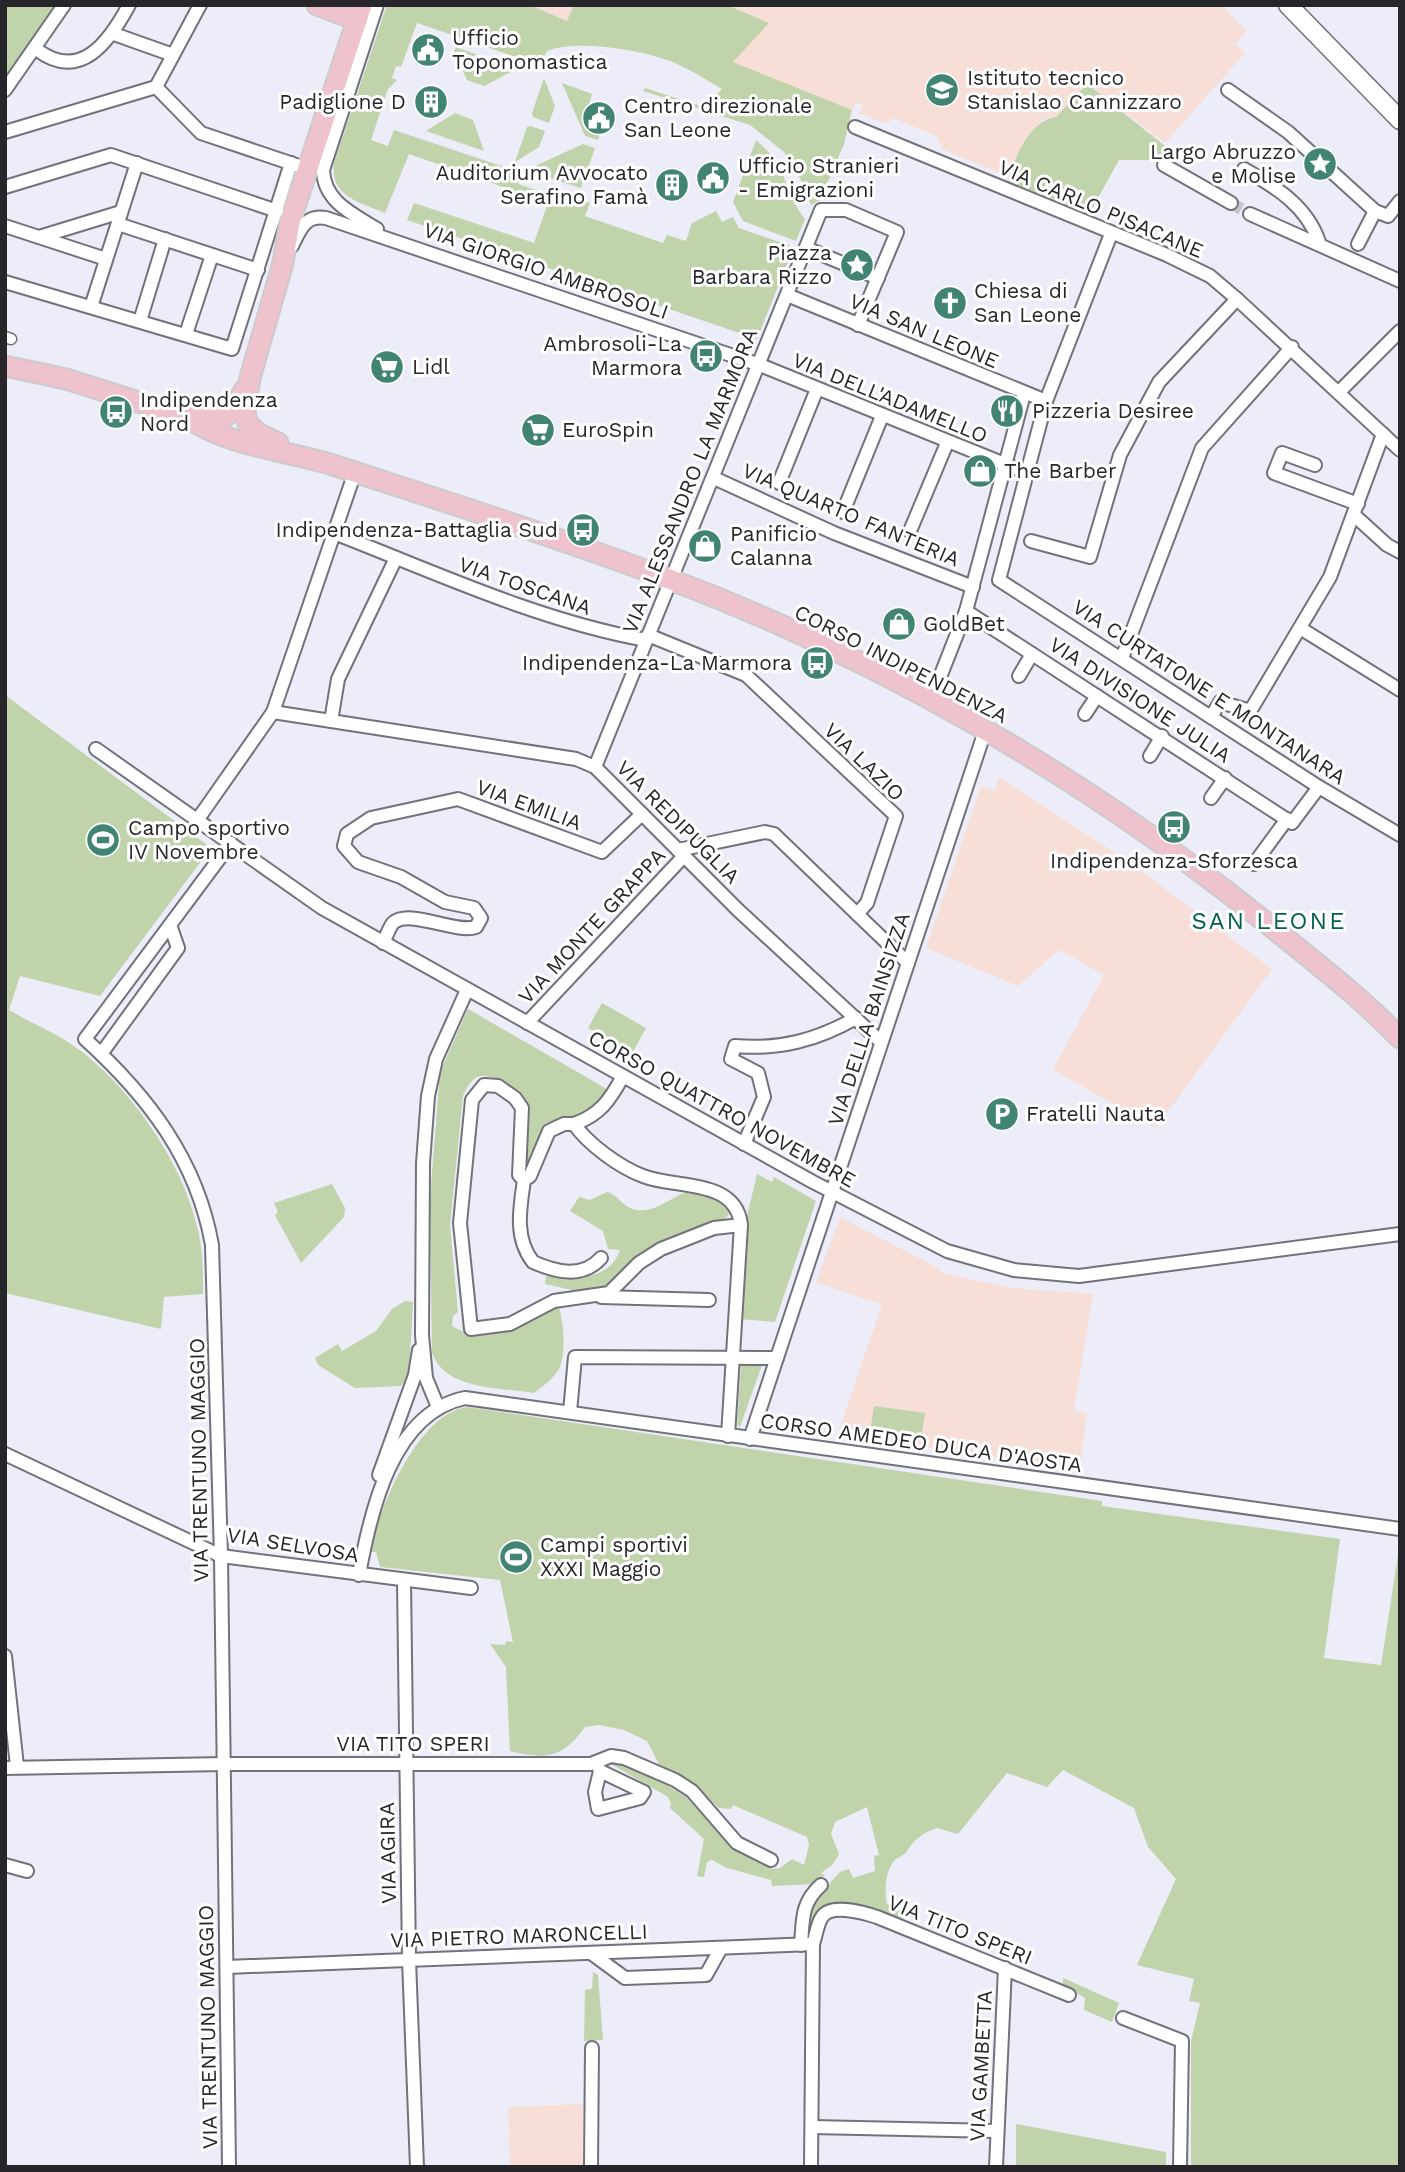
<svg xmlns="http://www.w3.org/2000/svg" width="1405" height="2172" viewBox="0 0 1405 2172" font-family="'Work Sans',sans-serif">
<rect width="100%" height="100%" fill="#ecedf8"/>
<g fill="#f7ded6">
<polygon points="530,5 574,5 568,21"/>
<polygon points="727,5 1222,5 1247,32 1235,43 1245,53 1165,143 1087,84 1056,117 1043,119 1027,137 1009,177 942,149 937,136 893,118 887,124 859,113 863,105 856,102 852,110 732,62 769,23"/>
<polygon points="999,777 1132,864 1272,969 1156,1128 1053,1070 1104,975 1059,950 1018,986 926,948 981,786 995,791"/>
<polygon points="840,1217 940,1269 941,1273 1012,1288 1093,1294 1074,1411 1087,1413 1080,1470 837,1435 882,1305 816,1282"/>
<polygon points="583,2104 583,2167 510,2167 508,2107"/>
</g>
<g fill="#c1d3aa">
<polygon points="5,5 58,5 5,81"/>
<path d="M 387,5 L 530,5 L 567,21 L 574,5 L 727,5 L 769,23 L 733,62 L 852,110 L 844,144 L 820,200 L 811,205 L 804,185 L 784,152 L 750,125 L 643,91 L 645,88 L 704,107 L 722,89 C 705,79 688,68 670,61 C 640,50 576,39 547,51 L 539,65 L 417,23 L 401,67 L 396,66 L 392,78 L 397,80 L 388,89 L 371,140 L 388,146 L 394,130 L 522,173 L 518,184 L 574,203 L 577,199 L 590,203 L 585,216 L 663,243 L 667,235 L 686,241 L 692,223 L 716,211 L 722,222 L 733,217 L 739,228 L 794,247 L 757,339 L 407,220 L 414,203 L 534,243 L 548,203 L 409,154 L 385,213 C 359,202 330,197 334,163 Z"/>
<polygon points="456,47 514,68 513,71 484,86 467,80 454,51"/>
<polygon points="544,78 555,106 549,123 533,117 532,113"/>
<polygon points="562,83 592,94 588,108 607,115 598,140 585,136"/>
<path d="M 1087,84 L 1169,149 L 1165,160 L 1119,160 L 1088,216 L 1007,182 C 1016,157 1028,121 1056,117 Z"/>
<polygon points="455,113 473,120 484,151 426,131"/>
<polygon points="530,126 545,131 539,147 515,162 527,127"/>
<path d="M 756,140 C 790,169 782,189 805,219 L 796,241 L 743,221 L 733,202 Z"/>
<polygon points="583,144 595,148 581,188 531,172 533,167"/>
<path d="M 5,695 L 211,848 L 100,996 L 20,976 L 9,1010 C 27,1021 47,1029 65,1040 C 125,1078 183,1161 198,1230 C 203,1251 203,1273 203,1294 L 164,1297 L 161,1329 L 5,1293 Z"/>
<polygon points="602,1003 646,1028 633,1052 588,1028"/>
<path d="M 468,1009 L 607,1089 L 591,1112 L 545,1123 L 525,1172 L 527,1116 C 512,1096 482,1049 463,1096 L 450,1225 L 458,1312 L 453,1316 L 452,1326 C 488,1347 520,1326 553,1308 L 559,1308 C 564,1323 566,1355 559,1369 C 553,1379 543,1386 534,1393 C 500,1387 446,1391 432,1353 L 430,1198 L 440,1072 Z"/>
<polygon points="757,1174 772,1182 774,1177 816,1201 775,1322 739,1319 747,1216"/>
<polygon points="332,1184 345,1208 344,1217 301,1263 275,1215 278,1212 274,1203"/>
<path d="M 694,1191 L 728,1206 L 730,1213 L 724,1220 L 680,1235 L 637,1258 L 602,1289 L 581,1292 L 545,1284 L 546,1276 C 572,1279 610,1281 620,1250 L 608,1249 L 603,1231 L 570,1211 L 579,1197 L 590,1200 L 607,1192 C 618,1195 621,1204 630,1208 C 655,1218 673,1192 694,1191 Z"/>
<polygon points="405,1301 413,1302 409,1375 401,1386 355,1388 318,1365 315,1358 338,1344 342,1351 376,1331 392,1309"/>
<polygon points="741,1365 762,1365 740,1427 737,1425"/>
<polygon points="874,1406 925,1413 921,1440 870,1433"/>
<path d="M 467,1407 L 1102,1501 L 1102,1506 L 1340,1539 L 1324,1658 L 1381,1665 L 1400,1542 L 1400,2167 L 1191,2167 L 1191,2041 L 1200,2003 L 1189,2001 L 1194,1979 L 1137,1965 L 1176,1879 L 1148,1847 L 1134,1808 L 1063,1770 L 1047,1787 L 1007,1773 L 958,1834 L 937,1828 C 922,1833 915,1839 907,1851 C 905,1855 898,1857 894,1861 C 885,1872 884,1891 887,1904 L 898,1909 L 906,1923 L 819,1912 L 807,1932 L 811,1904 L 840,1872 L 849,1869 L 853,1878 L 875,1871 L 874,1856 L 879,1855 L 867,1807 L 835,1822 L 831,1834 L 839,1854 L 833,1864 L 821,1873 L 825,1875 L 814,1884 L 772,1886 L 771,1880 L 727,1868 L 712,1860 L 707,1862 L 704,1877 L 697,1876 L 704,1839 L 670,1808 L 671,1804 L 668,1797 L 611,1764 L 619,1763 L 659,1780 L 686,1797 L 733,1848 L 770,1865 L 771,1869 L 780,1868 L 792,1859 L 804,1865 L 809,1845 L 807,1837 L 733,1805 L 731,1809 L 719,1808 L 696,1787 L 661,1768 L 647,1741 L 624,1730 L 599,1725 L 585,1727 C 563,1758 546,1760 510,1751 L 506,1667 L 490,1644 L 505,1645 L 506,1641 L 513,1642 L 500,1580 L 380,1567 L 376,1552 L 369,1552 C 379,1509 418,1413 467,1407 Z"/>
<polygon points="593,1972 598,1975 603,2040 584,2041 585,1990 592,1989"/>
<polygon points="1063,1978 1119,2003 1112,2022 1084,2010 1085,1998 1063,1984"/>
<polygon points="1016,2124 1166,2152 1166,2167 1016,2167"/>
</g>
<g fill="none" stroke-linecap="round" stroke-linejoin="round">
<polyline stroke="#c5c5cf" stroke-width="12" stroke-dasharray="12 6" stroke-linecap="butt" points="1231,203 1250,214"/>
<g stroke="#71727c" stroke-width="13">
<polyline id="pedestrian" points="5,337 11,339"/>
</g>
<g stroke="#71727c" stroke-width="16">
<g id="minor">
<path d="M 377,5 L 323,170 C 324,202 353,214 377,229"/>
<polyline points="114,34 173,55"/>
<path d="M 36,49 C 80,83 109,42 129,5"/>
<polyline points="156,87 201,133 299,166"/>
<polyline points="5,90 64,5"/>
<polyline points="1228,90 1288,132 1375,211 1388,216 1400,201"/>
<polyline points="855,127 1167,255 1210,276 1237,299 1400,450"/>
<polyline points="5,132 156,87 200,5"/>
<polyline points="1164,165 1231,203"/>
<path d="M 1244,169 C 1276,187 1307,206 1319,242"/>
<polyline points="5,187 111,155 277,211"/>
<polyline points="1250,214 1400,281"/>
<polyline points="118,224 258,270"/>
<polyline points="5,226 106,259"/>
<polyline points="39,237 121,212"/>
<polyline points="1358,244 1375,211"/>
<path d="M 292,246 C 300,230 305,214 326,218 L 760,365 L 1027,473 L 999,580 L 1319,787 L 1400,835"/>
<polyline points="806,248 878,278"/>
<polyline points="5,282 232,349 291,163"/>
<polyline points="787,295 1046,401"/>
<polyline points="91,307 137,163"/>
<polyline points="140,321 165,239"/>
<polyline points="186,334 212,255"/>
<polyline points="1339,392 1400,331"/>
<polyline points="1315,465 1282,453 1274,473 1358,504"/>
<polyline points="1027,473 1046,401 1111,234"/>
<polyline points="714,478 834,533 973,587"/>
<polyline points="779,483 817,389"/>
<polyline points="843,512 882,416"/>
<polyline points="1354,515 1387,545 1400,552"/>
<polyline points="910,531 947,443"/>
<path d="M 334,533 C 437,573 537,620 646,640"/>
<polyline points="1031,541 1090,557 1120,455 1159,382 1237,299"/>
<polyline points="966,611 1292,823 1319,787"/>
<polyline points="1300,628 1400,690"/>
<polyline points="648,635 746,675 896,816 867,903 857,914 774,834 765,832 678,850"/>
<polyline points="1122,658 1202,448 1292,347"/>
<polyline points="1019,676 1032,654"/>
<polyline points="931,700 966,611 1024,394"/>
<polyline points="273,712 576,759 595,767 738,910 881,1042"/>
<polyline points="1085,714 1097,696"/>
<polyline points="1211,717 1220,702 1247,710 1252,708 1330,577 1383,434"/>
<polyline points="331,721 338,679 396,558"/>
<polyline points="96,749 322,908 813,1182 947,1251 1014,1270 1079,1276 1400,1234"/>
<polyline points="1150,756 1162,736"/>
<polyline points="595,767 821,210 846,210 897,232 858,325"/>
<polyline points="1211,798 1225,778"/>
<polyline points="198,819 273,712 355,472"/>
<polyline points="1254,864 1287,819"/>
<polyline points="857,914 908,963"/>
<path d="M 383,943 C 386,937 389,928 393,923 C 409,908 455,934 476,927 L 481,918 L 474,908 L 445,902 L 401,877 L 358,862 L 344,846 L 347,834 L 371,818 L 458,799 L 602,852 L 642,814"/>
<polyline points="527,1023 684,856"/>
<polyline points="101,1054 178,948 170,925"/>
<path d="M 574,1124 L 564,1124 L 549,1131 L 530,1176 L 524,1180 C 520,1208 514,1238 533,1262 C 556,1272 582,1279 601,1258"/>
<path d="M 744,1144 L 764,1097 L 758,1073 L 731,1059 L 735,1046 C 780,1050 817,1040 856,1018"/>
<path d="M 524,1180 L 519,1175 L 522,1108 L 515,1098 L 498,1086 L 484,1085 L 472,1100 L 460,1223 L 471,1329 L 510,1324 L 554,1301 L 609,1293 L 639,1263 L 661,1249 L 714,1228 L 741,1225 C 736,1178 675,1189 643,1176 C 619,1167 588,1144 574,1124 C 600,1115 610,1100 623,1076"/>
<polyline points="601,1297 709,1300"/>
<polyline points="438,1407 426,1378 422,1335 423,1163 428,1096 436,1059 467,990"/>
<polyline points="570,1412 575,1357 777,1358"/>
<polyline points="728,1436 741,1225"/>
<polyline points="750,1439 985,731"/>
<polyline points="5,1454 221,1556 471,1588"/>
<polyline points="379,1475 415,1375 419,1350"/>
<path d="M 359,1575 C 370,1513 392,1413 465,1398 L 1400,1529"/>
<polyline points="404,1581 409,1960 417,2167"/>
<polyline points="5,1656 17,1766"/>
<polyline points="597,1763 600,1771 595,1792 598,1809 640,1798 644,1792 600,1771"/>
<polyline points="5,1768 224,1764 591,1764 611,1756 624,1758 675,1780 692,1791 737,1843 771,1860"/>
<polyline points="5,1865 27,1871"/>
<path d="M 801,1945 C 803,1919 801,1903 821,1885"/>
<polyline points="591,1953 625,1978 706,1975 721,1948"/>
<polyline points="227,1967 813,1944"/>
<polyline points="1123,2018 1182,2041 1180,2167"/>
<polyline points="812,2127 997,2131"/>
<path d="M 229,2167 L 221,1556 L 212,1245 C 197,1160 148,1096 85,1039 L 231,843"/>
<polyline points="591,2167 592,2048"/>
<path d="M 811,2167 L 813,1944 C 816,1936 817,1924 822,1917 C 831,1903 865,1913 877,1917 L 1069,1995"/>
<polyline points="996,2167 1005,1968"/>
</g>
</g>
<g stroke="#71727c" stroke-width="21">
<polyline id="secondary" points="1288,5 1400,120"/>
</g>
<g stroke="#cbcbcc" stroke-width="23">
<g id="primary">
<polyline points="317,5 357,20"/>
<polyline points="5,366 66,379 186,417 223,418 233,410 245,389"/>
<path d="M 186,417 C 229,446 282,450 330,464 C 443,501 557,537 669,579 C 884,660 1090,781 1269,925 C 1314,961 1360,997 1400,1038"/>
<polyline points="278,443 259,434 248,424 245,413 250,378 283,263 290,222 362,5"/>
</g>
</g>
<use href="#pedestrian" stroke="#fff" stroke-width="10"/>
<use href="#minor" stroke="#fff" stroke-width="12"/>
<use href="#secondary" stroke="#fff" stroke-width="18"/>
<use href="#primary" stroke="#efc3cd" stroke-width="19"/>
</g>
<defs>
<g id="civic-disc" transform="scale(1.75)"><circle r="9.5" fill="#428474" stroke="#fff"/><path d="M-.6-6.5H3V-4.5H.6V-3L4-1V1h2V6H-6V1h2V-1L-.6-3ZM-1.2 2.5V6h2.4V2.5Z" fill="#fff"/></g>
<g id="school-disc" transform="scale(1.75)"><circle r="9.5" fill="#428474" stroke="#fff"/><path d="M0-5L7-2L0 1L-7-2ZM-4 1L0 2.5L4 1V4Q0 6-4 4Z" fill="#fff"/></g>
<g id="building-disc" transform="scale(1.75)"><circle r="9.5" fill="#428474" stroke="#fff"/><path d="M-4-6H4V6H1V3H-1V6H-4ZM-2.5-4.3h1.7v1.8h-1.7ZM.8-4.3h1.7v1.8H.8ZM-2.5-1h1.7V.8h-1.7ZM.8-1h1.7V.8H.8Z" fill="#fff"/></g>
<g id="sight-disc" transform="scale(1.75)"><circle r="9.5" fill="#428474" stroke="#fff"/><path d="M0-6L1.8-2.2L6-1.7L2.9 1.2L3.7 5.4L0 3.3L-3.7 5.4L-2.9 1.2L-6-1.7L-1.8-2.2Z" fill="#fff"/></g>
<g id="church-disc" transform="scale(1.75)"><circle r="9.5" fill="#428474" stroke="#fff"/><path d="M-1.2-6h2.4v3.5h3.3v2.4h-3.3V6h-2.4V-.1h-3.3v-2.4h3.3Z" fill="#fff"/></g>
<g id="bus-disc" transform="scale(1.75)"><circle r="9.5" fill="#428474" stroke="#fff"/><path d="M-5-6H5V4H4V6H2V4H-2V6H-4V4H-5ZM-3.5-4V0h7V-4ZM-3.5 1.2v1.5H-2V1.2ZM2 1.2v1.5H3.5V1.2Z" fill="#fff"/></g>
<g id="supermarket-disc" transform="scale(1.75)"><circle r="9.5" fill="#428474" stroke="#fff"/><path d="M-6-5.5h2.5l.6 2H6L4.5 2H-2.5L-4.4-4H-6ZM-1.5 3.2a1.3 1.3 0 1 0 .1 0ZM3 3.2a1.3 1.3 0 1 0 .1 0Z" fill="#fff"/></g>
<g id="restaurant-disc" transform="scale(1.75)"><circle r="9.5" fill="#428474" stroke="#fff"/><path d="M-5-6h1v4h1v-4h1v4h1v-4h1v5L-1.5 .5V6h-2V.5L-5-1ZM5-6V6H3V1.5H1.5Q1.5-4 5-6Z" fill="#fff"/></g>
<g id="shop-disc" transform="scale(1.75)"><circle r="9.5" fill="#428474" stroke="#fff"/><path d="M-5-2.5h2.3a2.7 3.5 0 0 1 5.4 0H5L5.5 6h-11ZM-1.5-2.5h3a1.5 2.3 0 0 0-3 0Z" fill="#fff"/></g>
<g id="stadium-disc" transform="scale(1.75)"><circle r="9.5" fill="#428474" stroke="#fff"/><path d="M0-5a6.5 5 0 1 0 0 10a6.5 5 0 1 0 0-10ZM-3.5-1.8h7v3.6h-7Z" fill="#fff"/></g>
<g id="parking-disc" transform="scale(1.75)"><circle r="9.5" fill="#428474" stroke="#fff"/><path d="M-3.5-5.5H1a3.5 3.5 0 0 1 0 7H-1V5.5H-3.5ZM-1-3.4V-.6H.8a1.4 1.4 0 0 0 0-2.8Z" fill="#fff"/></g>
</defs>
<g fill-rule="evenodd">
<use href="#civic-disc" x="428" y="50"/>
<use href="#school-disc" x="942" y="90"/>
<use href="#building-disc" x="431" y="102"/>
<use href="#civic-disc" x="599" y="118"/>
<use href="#sight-disc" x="1320" y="164"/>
<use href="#civic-disc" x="713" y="178"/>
<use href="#building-disc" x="672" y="185"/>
<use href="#sight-disc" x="857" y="265"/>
<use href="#church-disc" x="950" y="303"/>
<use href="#bus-disc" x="706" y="356"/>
<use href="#supermarket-disc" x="387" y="367"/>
<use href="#restaurant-disc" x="1007" y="411"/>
<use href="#bus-disc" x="116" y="412"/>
<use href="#supermarket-disc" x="538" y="430"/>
<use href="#shop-disc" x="980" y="471"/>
<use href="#bus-disc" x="583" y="530"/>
<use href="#shop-disc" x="705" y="546"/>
<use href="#shop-disc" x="899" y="624"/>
<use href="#bus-disc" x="817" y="663"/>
<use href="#bus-disc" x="1174" y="827"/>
<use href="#stadium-disc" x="103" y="840"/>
<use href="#parking-disc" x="1002" y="1114"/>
<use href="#stadium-disc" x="516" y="1557"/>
</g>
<g text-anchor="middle" stroke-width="6" stroke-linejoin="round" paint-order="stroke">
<g font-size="21" fill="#27272b" stroke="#fff" text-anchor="start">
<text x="452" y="45">Ufficio<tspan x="452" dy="24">Toponomastica</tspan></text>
<text x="967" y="85">Istituto tecnico<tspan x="967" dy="24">Stanislao Cannizzaro</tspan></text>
<text x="406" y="109" text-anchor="end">Padiglione D</text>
<text x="624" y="113">Centro direzionale<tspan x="624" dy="24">San Leone</tspan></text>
<text x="1296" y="159" text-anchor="end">Largo Abruzzo<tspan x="1296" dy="24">e Molise</tspan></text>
<text x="738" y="173">Ufficio Stranieri<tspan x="738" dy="24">- Emigrazioni</tspan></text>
<text x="648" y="180" text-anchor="end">Auditorium Avvocato<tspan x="648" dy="24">Serafino Famà</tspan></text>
<text x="832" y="260" text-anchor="end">Piazza<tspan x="832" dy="24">Barbara Rizzo</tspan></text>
<text x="974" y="298">Chiesa di<tspan x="974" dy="24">San Leone</tspan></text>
<text x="682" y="351" text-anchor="end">Ambrosoli-La<tspan x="682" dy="24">Marmora</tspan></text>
<text x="412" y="374">Lidl</text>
<text x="140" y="407">Indipendenza<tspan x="140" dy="24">Nord</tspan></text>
<text x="1032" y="418">Pizzeria Desiree</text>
<text x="562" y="437">EuroSpin</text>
<text x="1004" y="478">The Barber</text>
<text x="558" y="537" text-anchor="end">Indipendenza-Battaglia Sud</text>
<text x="730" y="541">Panificio<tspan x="730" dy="24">Calanna</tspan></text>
<text x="923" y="631">GoldBet</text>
<text x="792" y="670" text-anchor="end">Indipendenza-La Marmora</text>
<text x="128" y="835">Campo sportivo<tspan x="128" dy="24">IV Novembre</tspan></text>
<text x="1174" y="868" text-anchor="middle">Indipendenza-Sforzesca</text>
<text x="1026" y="1121">Fratelli Nauta</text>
<text x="540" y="1552">Campi sportivi<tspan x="540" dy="24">XXXI Maggio</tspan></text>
</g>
<g font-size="21" fill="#27272b" stroke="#fff">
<text transform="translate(1101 209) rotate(23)" y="7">VIA CARLO PISACANE</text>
<text transform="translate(546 271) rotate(19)" y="7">VIA GIORGIO AMBROSOLI</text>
<text transform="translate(924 331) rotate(23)" y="7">VIA SAN LEONE</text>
<text transform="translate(890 398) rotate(22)" y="7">VIA DELL'ADAMELLO</text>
<text transform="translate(690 481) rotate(-68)" y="7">VIA ALESSANDRO LA MARMORA</text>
<text transform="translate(851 515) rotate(23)" y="7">VIA QUARTO FANTERIA</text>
<text transform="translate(525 586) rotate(19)" y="7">VIA TOSCANA</text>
<text transform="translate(901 664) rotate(27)" y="7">CORSO INDIPENDENZA</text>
<text transform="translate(1209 692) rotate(33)" y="7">VIA CURTATONE E MONTANARA</text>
<text transform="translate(1140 700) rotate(33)" y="7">VIA DIVISIONE JULIA</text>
<text transform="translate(864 762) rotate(44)" y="7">VIA LAZIO</text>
<text transform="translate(529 805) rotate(20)" y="7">VIA EMILIA</text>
<text transform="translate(678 822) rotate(45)" y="7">VIA REDIPUGLIA</text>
<text transform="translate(592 926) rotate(-47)" y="7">VIA MONTE GRAPPA</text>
<text transform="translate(869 1019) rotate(-72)" y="7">VIA DELLA BAINSIZZA</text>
<text transform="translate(722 1109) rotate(29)" y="7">CORSO QUATTRO NOVEMBRE</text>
<text transform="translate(921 1443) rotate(8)" y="7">CORSO AMEDEO DUCA D'AOSTA</text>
<text transform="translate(199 1460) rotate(-91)" y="7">VIA TRENTUNO MAGGIO</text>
<text transform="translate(293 1545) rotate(9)" y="7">VIA SELVOSA</text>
<text x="413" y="1751">VIA TITO SPERI</text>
<text transform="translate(388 1853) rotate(-91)" y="7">VIA AGIRA</text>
<text transform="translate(960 1930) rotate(22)" y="7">VIA TITO SPERI</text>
<text transform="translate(519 1936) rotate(-2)" y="7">VIA PIETRO MARONCELLI</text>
<text transform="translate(208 2027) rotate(-91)" y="7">VIA TRENTUNO MAGGIO</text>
<text transform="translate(981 2066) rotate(-87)" y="7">VIA GAMBETTA</text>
</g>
<g font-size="24" letter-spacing="2" fill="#035f50" stroke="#fff">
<text x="1269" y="929">SAN LEONE</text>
</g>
</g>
<rect width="1405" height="2172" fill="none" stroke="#27272b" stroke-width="14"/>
</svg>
